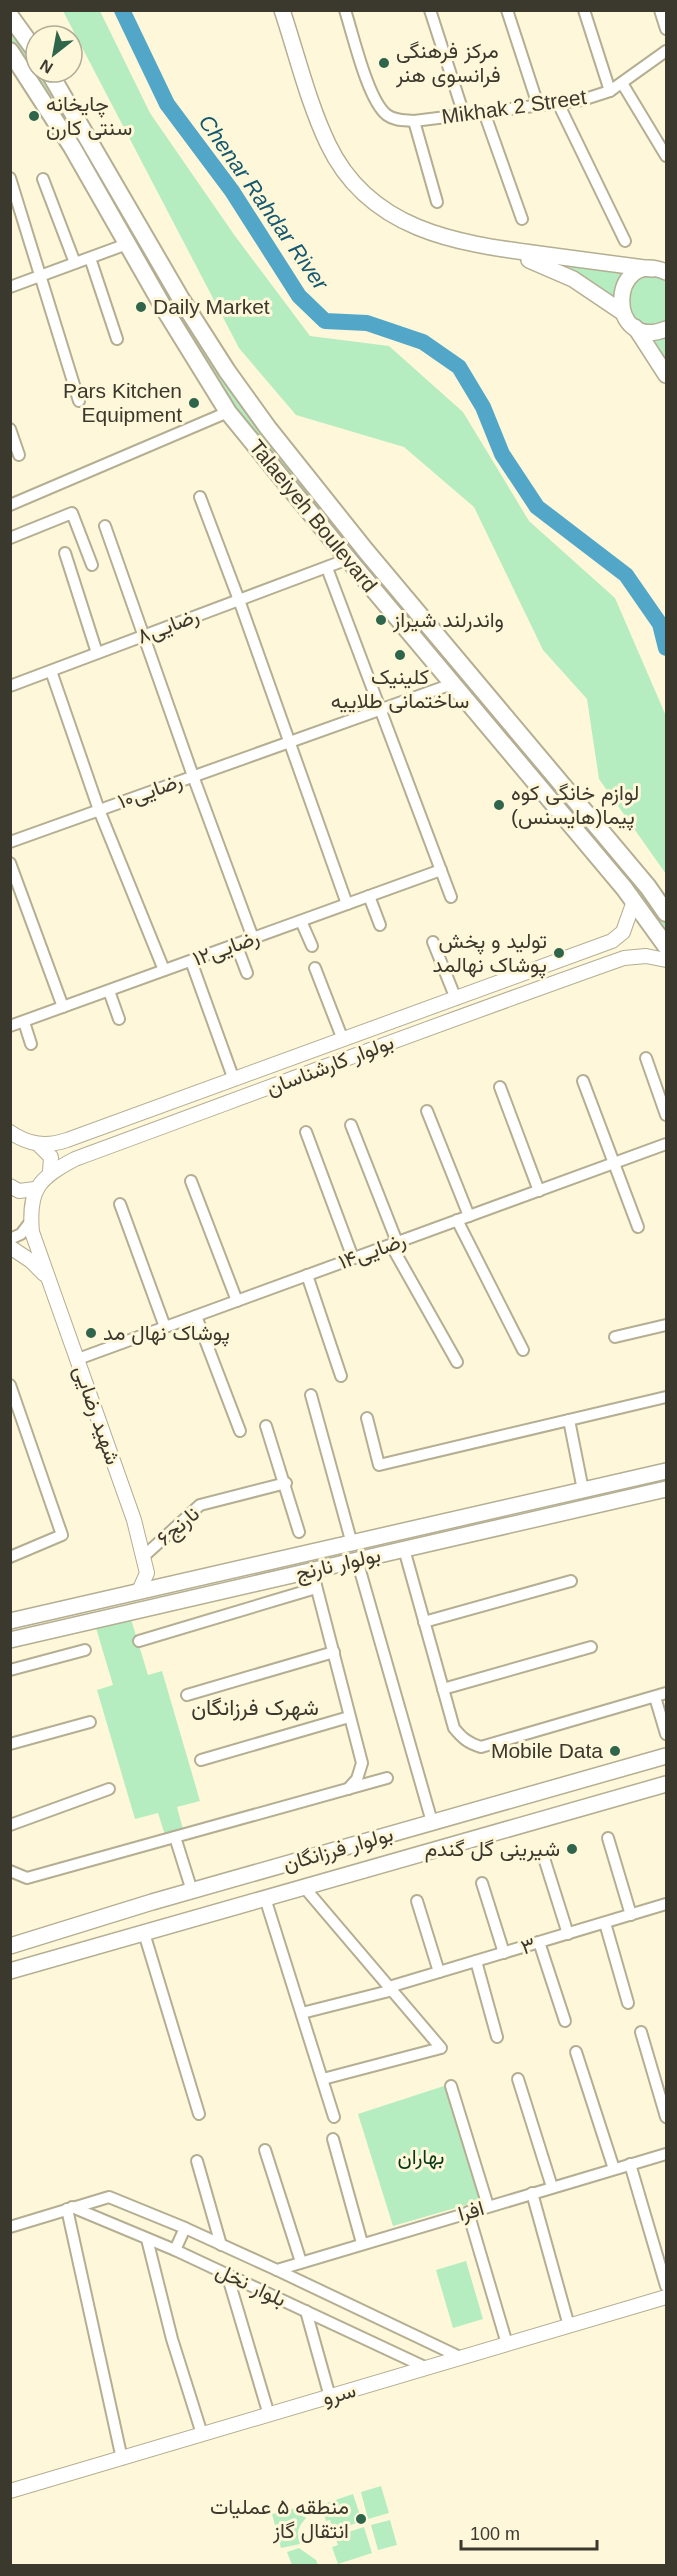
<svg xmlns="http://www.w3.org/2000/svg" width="677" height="2576" viewBox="0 0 677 2576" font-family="Arial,Vazirmatn,sans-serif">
<rect width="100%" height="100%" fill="#fef7da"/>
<g fill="#b5edc1">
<polygon points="63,11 100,11 150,113 235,236 310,336 389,346 463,412 529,521 615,598 666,716 666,874 599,779 587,699 543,650 474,507 404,447 296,415 239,348"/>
<polygon points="10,24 36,62 36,72 42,72 75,128 72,129 57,104 11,40"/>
<polygon points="85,154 113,196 213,362 666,920 666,935 249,427 206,366"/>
<polygon points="560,261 623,269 626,274 618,284 614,296 611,298"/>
<path d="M 643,275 L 666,278 L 666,323 C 650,330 640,324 629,312 L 629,287 Z"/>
<polygon points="666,337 666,367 651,339"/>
<polygon points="131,1619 148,1675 162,1671 200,1801 177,1807 184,1833 166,1838 158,1813 135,1819 97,1690 113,1685 96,1628"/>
<polygon points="447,2085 483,2200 393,2226 358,2114"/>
<polygon points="466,2261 483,2319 453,2328 436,2270"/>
<polygon points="381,2486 389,2513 368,2519 361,2492"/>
<polygon points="353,2494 362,2521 334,2531 330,2520 326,2521 321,2505"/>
<path d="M 303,2506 L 306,2518 C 298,2527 296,2532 300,2544 L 281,2548 L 272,2514 Z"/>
<polygon points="390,2520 397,2545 378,2550 371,2525"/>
<polygon points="364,2527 372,2553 338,2564 332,2547 338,2545 335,2536"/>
<polygon points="299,2548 316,2560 318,2565 292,2565 287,2552"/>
</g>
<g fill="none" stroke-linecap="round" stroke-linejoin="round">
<polyline stroke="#52a7c8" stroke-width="16" points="122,10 167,104 232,191 299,296 325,321 367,323 423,342 459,367 483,407 502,454 537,507 626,575 660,624 666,648"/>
<g stroke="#b4ae92" stroke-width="14">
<g id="minor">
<path d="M 345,10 C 353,35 368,101 387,115 C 395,121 404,120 414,121 L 582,100 L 610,91 L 666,51"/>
<polyline points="430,10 464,115"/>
<polyline points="507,10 538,105"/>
<polyline points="584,10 610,91"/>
<polyline points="660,10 666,29"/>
<polyline points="622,83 666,156"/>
<polyline points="558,103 625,241"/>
<polyline points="484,112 522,219"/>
<polyline points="414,121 437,202"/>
<polyline points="10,178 79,401"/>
<polyline points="43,179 75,263"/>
<polyline points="90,258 117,339"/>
<polyline points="10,287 127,244"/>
<polyline points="10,429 19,455"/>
<polyline points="200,497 239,600 347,904"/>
<polyline points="10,505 228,412"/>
<polyline points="105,526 193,776 253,938"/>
<polyline points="10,538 72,513 92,565"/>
<polyline points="65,553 97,653"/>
<polyline points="327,568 451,897"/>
<polyline points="51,671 99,810 164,970"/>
<polyline points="10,686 348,559"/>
<polyline points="10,842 452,684"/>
<polyline points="10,863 63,1007"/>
<polyline points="369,896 380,925"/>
<polyline points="301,921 312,946"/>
<polyline points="433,942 456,999"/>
<polyline points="236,944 247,973"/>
<polyline points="191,961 234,1080"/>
<polyline points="315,968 343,1040"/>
<polyline points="109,991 119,1019"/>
<polyline points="24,1022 31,1044"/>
<polyline points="10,1026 441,870"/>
<polyline points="646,1058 666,1115"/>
<polyline points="583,1081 638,1227"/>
<polyline points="500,1087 539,1191"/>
<polyline points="427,1111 469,1216"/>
<polyline points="351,1125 397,1242"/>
<polyline points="306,1132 353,1258"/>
<polyline points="191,1181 237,1301"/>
<polyline points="120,1204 165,1327"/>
<polyline points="457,1220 523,1350"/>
<polyline points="10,1239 21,1234 31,1221"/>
<polyline points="391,1245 457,1362"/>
<polyline points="307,1275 341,1376"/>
<polyline points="196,1316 240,1431"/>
<polyline points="615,1337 666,1325"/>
<polyline points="78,1359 666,1144"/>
<polyline points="10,1385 62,1535 10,1557"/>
<polyline points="311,1395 352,1544"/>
<polyline points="367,1418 379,1465 666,1397"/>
<polyline points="569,1420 583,1490"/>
<polyline points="266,1426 299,1532"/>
<path d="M 404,1549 L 454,1728 C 462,1738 468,1743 481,1747 L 666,1693"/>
<polyline points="144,1556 200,1505 286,1483"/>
<polyline points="357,1560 432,1822"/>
<polyline points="312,1570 362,1763 357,1779 348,1789"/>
<polyline points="424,1622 571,1581"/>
<polyline points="139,1641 316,1588"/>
<polyline points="10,1670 85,1650"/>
<polyline points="443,1689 591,1647"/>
<polyline points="187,1695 334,1652"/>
<polyline points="655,1697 666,1734"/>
<polyline points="10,1744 90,1722"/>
<polyline points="201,1760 349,1717"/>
<polyline points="10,1825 109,1789"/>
<polyline points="175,1837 192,1891"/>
<polyline points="608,1838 631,1915"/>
<polyline points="544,1858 568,1934"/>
<polyline points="10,1871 27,1878 387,1778"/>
<polyline points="482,1883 504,1953"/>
<polyline points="304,1887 441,2048 323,2079"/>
<polyline points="265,1898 334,2117"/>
<polyline points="417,1901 439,1972"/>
<polyline points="605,1923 628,2003"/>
<polyline points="144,1933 199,2114"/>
<polyline points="539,1942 565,2021"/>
<polyline points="476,1961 497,2037"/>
<polyline points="389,1987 666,1904"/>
<polyline points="302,2013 393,1990"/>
<polyline points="641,2032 666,2117"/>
<polyline points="576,2052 614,2169"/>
<polyline points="518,2079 552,2187"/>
<polyline points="451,2086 488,2206"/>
<polyline points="333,2139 362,2243"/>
<polyline points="265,2150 301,2262"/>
<polyline points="197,2161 221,2245"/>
<polyline points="630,2164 666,2286"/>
<polyline points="532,2193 569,2326"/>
<polyline points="72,2207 175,2250 427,2368"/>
<polyline points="67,2209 122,2459"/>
<polyline points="468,2212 507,2344"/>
<polyline points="10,2227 109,2197 185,2228 277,2270 462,2358"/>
<polyline points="147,2239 172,2339 202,2434"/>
<polyline points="175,2250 185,2228"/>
<polyline points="277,2270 666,2154"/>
<polyline points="227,2274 269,2415"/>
<polyline points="306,2311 330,2397"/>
</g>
</g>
<g stroke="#b4ae92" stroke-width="16">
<g id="tertiary">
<path d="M 10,1132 C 29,1145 46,1147 67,1140 L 612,941 L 623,932 L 634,901"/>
<polyline points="39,1145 51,1157 50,1172"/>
<polyline points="10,1186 19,1191 35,1189"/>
<polyline points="10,1247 31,1261 44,1274"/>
<path d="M 139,1591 L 147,1573 L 134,1520 L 32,1232 C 28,1189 39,1178 75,1159 C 257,1092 440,1023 624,958 L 646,956 L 666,960"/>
<polyline points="10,2491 666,2297"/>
</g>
</g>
<g stroke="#b4ae92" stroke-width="18">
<g id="secondary">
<path d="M 282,10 C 297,55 308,102 328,144 C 369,230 455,243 539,254 C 577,259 615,264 652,269"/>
<polyline points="529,260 573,279 622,312"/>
<path d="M 666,272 C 608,247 606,353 666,329"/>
<polyline points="635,327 666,375"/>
<polyline points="10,1621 666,1471"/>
<polyline points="10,1640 666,1489"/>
<polyline points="10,1946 152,1902 666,1756"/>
<polyline points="10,1971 666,1784"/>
</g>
</g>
<g stroke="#b4ae92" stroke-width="20">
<g id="primary">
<polyline points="10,16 36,52"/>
<polyline points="10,51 72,147 165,310 228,412 348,559 624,888 666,946"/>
<polyline points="49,72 181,299 227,371 268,428 366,551 648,887 666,913"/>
</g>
</g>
<use href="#minor" stroke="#fff" stroke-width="10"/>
<use href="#tertiary" stroke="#fff" stroke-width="14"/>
<use href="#secondary" stroke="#fff" stroke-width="15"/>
<use href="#primary" stroke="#fff" stroke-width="16"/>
</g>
<g fill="#2f654b" stroke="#fef7da" stroke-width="2">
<circle cx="384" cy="63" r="6"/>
<circle cx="34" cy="116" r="6"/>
<circle cx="141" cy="307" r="6"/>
<circle cx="194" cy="403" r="6"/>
<circle cx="381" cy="620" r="6"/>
<circle cx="400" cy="655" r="6"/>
<circle cx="499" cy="805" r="6"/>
<circle cx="559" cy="953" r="6"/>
<circle cx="91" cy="1333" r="6"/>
<circle cx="615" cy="1751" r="6"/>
<circle cx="572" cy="1849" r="6"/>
<circle cx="361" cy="2519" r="6"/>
</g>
<g text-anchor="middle" stroke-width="6" stroke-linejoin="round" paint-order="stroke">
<g font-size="21" fill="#3b382d" stroke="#fef7da" text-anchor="start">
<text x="396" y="58">مرکز فرهنگی<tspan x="396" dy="24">فرانسوی هنر</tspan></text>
<text x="46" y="111">چایخانه<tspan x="46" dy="24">سنتی کارن</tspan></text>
<text x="153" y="314">Daily Market</text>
<text x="182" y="398" text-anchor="end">Pars Kitchen<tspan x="182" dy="24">Equipment</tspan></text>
<text x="393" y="627">واندرلند شیراز</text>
<text x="400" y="684" text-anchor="middle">کلینیک<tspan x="400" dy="24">ساختمانی طلاییه</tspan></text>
<text x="511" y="800">لوازم خانگی کوه<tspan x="511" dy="24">پیما(هایسنس)</tspan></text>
<text x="547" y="948" text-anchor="end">تولید و پخش<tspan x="547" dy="24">پوشاک نهالمد</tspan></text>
<text x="103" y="1340">پوشاک نهال مد</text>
<text x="603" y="1758" text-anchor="end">Mobile Data</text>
<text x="560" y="1856" text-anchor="end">شیرینی گل گندم</text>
<text x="349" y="2514" text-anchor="end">منطقه ۵ عملیات<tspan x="349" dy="24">انتقال گاز</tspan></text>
</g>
<g font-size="21" fill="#3b382d" stroke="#fef7da">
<text transform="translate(514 107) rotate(-8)" y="7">Mikhak 2 Street</text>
<text transform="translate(313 516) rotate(51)" y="7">Talaeiyeh Boulevard</text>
<text transform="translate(168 626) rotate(-21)" y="7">رضایی۸</text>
<text transform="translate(150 791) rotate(-20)" y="7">رضایی۱۰</text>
<text transform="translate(226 948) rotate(-20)" y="7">رضایی۱۲</text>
<text transform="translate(330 1065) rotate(-21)" y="7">بولوار کارشناسان</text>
<text transform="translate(372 1251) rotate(-20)" y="7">رضایی۱۴</text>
<text transform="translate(97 1415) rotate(71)" y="7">شهید رضایی</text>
<text transform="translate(178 1526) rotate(-40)" y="7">نارنج۶</text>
<text transform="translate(338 1564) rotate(-13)" y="7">بولوار نارنج</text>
<text transform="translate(338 1849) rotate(-16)" y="7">بولوار فرزانگان</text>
<text transform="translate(528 1946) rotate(-17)" y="7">۳</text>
<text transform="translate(471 2211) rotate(-16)" y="7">افرا</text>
<text transform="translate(251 2285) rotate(25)" y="7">بلوار نخل</text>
<text transform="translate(339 2394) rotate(-16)" y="7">سرو</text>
</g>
<g font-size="21" fill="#08391a" stroke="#fef7da">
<text x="421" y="2164">بهاران</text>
</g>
<g font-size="22" font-style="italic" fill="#145870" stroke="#fef7da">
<text transform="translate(264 202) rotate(55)" y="8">Chenar Rahdar River</text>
</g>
<g font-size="22" fill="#3b382d" stroke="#fef7da">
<text x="255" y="1715">شهرک فرزانگان</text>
</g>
</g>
<rect width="677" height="2576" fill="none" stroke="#3b382d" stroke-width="24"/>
<g transform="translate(54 54) rotate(211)"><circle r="28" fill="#fef7da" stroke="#b0ab95" stroke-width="1.5"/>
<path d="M0-4.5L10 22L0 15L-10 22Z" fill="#2f654b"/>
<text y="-9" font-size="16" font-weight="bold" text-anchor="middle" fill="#3b382d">N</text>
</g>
<path d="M461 2540v9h136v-9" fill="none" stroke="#3b382d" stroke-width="3"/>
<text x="470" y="2540" font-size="18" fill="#3b382d" stroke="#fef7da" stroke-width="4.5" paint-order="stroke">100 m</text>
</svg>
